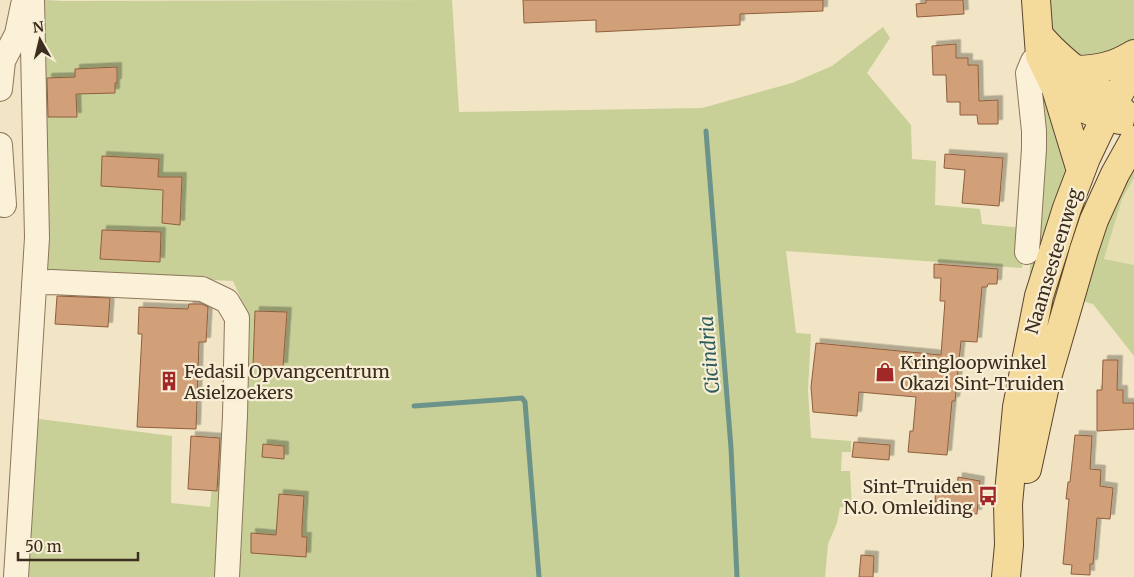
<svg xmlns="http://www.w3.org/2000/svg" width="1134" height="577" font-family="Merriweather,serif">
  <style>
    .farmland { fill: #e7dfb1 }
    .green { fill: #c8d098 }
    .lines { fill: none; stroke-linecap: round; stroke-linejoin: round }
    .stream { stroke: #6c938a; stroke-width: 5 }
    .building { fill: #d19f78; stroke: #8e5f3e; filter: url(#shadow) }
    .minor-casing { stroke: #8d7659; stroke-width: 26 }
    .major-casing { stroke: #5b442e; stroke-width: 30 }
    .minor { stroke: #fbf1d9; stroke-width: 24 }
    .major { stroke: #f5db9b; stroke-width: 28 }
    .labels { text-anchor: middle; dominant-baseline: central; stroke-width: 4.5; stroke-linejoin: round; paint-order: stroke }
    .street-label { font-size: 18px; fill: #3c2d1e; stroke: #f8eed5 }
    .poi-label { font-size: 18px; fill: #3c2d1e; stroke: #f8eed5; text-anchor: start }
    .water-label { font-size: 19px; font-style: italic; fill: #2d5d5b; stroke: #f8eed5 }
  </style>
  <defs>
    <filter id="shadow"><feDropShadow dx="4.5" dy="-4.5" stdDeviation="0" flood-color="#0004"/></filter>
  </defs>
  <rect width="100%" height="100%" fill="#f1e5c5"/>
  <!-- farmland -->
  <path class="farmland" d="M 1134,178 L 1134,265 L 1104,260 L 1122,199 Z"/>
  <!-- green -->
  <path class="green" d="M 45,0 L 63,1 L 452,0 L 459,112 L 702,108 L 792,83 L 832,66 L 883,27 L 890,38 L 867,73 L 911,125 L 912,159 L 936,161 L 935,205 L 980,209 L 982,224 L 1024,228 L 1022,268 L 786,251 L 796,333 L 811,334 L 808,390 L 811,438 L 851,441 L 851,452 L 842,452 L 841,471 L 850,471 L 852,508 L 840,507 L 837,523 L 828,544 L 825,577 L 238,577 L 247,409 L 246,310 L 233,281 L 45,272 L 48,213 L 42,52 Z
    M 1044,0 L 1134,0 L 1134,41 L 1127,51 L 1082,62 L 1051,41 Z
    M 1035,71 L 1071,169 L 1036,281 L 1029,282 L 1039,145 Z
    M 1134,154 L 1134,178 L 1122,199 L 1104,259 L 1134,265 L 1134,356 L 1093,304 L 1078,300 Z
    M 32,418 L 172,436 L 171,503 L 210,507 L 213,476 L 225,475 L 222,577 L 24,577 Z"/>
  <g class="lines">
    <!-- stream -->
    <path class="stream" d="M 706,131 L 731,448 L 737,577
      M 414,406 L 522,398 L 525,402 L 539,577"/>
  </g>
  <!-- building -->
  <path class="building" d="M 523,0 L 823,0 L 823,11 L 740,14 L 740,25 L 596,32 L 596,20 L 524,23 Z
    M 926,0 L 963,0 L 964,14 L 917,17 L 916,4 L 926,3 Z
    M 956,44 L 956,58 L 968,58 L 968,65 L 978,65 L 979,101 L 998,100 L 998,124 L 978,124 L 977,115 L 960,115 L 960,102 L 947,102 L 946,75 L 933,75 L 932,46 Z
    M 117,67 L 117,83 L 115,83 L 115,93 L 76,94 L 77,117 L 48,117 L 47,78 L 75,77 L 75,69 Z
    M 945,154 L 1003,158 L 999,206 L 962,203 L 965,170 L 944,168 Z
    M 102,156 L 159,159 L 158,177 L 182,177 L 180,225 L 162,223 L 163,190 L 101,186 Z
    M 102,230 L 161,232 L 160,262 L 100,259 Z
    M 934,264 L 998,269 L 997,284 L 988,284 L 987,287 L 982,287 L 977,342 L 961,341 L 955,401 L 952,401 L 947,455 L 908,452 L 910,431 L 913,431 L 916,397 L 859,392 L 857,416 L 813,412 L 811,387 L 816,343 L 941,355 L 945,301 L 940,301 L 941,278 L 934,278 Z
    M 57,296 L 110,298 L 108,327 L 55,324 Z
    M 189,304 L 202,304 L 208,307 L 206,342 L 199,342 L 196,429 L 137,427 L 142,334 L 138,334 L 139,307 L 188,309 Z
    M 255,311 L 287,312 L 283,367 L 253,366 Z
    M 1103,360 L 1118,360 L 1117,390 L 1123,390 L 1123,403 L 1134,403 L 1134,429 L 1097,431 L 1097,390 L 1102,390 Z
    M 1075,435 L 1092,436 L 1090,469 L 1101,470 L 1100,486 L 1113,488 L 1110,519 L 1097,518 L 1093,564 L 1090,564 L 1090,575 L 1071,574 L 1072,565 L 1063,564 L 1069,499 L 1066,499 L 1068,482 L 1070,482 Z
    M 191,436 L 220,438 L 217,491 L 188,489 Z
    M 854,442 L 890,445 L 889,460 L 852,457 Z
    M 263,444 L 284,446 L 284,459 L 262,457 Z
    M 958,477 L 980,481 L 977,514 L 956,512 L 956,503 L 935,502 L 936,486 L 957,487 Z
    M 279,494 L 304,496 L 302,527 L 302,537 L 307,537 L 306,557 L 251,553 L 251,533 L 276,535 Z
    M 861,555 L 874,556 L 873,577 L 859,577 Z"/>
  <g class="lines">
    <defs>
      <path id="minor" d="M 0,89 L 3,61 L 17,34 L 23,5
        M 0,145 L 4,205
        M 1027,252 L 1034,149 L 1034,131 L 1028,73 L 1033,61 L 1051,50
        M 34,283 L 51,282 L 202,289 L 227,301 L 237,318 L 235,416 L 227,577
        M 16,577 L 37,238 L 32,0"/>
      <path id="major" d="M 1036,0 L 1040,56 L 1056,89 L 1079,106 L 1105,118 L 1123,112
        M 1039,35 C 1062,65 1097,82 1121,113 L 1120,120
        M 1077,70 C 1101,69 1114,66 1134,54
        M 1056,89 L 1081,171
        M 1027,469 L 1046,381 L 1084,250 L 1094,220 L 1115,174 L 1134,140
        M 1006,577 L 1009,545 L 1008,504 L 1017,407 L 1039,296 L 1067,208 L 1086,158 L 1105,118 L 1134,67"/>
    </defs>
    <!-- minor casing -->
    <use href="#minor" class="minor-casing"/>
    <!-- major casing -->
    <use href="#major" class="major-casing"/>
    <!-- minor -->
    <use href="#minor" class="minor"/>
    <!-- major -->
    <use href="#major" class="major"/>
  </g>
  <!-- icons -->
  <defs>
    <symbol id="shop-bare" viewBox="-9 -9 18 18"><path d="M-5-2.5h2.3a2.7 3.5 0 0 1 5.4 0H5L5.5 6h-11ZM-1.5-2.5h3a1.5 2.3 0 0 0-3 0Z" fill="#a02826" stroke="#f8eed5" stroke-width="2.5" paint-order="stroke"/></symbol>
    <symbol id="building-bare" viewBox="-9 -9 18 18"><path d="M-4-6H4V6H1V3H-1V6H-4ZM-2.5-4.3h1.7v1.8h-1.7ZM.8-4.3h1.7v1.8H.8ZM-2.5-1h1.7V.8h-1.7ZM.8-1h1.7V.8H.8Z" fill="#a02826" stroke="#f8eed5" stroke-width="2.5" paint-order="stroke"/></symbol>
    <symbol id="bus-bare" viewBox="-9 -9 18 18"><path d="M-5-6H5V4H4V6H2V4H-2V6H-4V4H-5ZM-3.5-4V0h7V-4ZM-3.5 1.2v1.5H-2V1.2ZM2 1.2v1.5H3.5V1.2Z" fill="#a02826" stroke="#f8eed5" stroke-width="2.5" paint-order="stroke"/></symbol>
  </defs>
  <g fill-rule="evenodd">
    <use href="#shop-bare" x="871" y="358" width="28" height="28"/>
    <use href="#building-bare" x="155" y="367" width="28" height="28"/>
    <use href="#bus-bare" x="974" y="482" width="28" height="28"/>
  </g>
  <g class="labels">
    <!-- street labels -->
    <g class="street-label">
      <text transform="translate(1053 261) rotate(-73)">Naamsesteenweg</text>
    </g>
    <!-- poi labels -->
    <g class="poi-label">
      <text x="900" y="362">Kringloopwinkel<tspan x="900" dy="21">Okazi Sint-Truiden</tspan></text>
      <text x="184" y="371">Fedasil Opvangcentrum<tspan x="184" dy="21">Asielzoekers</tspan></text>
      <text x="973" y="486" text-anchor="end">Sint-Truiden<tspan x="973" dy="21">N.O. Omleiding</tspan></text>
    </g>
    <!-- water labels -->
    <g class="water-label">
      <text transform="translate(709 355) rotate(-95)">Cicindria</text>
    </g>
  </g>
  <!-- north arrow -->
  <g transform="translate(40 40) rotate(352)" stroke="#f8eed5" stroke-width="4" paint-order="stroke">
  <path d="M0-4L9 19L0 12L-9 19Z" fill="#3c2d1e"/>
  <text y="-8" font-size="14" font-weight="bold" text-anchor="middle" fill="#3c2d1e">N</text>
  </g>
  <!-- scale -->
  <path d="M18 552v8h120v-8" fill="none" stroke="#3c2d1e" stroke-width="2.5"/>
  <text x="25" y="552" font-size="15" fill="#3c2d1e" stroke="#f8eed5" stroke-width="4" paint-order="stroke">50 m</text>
</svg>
